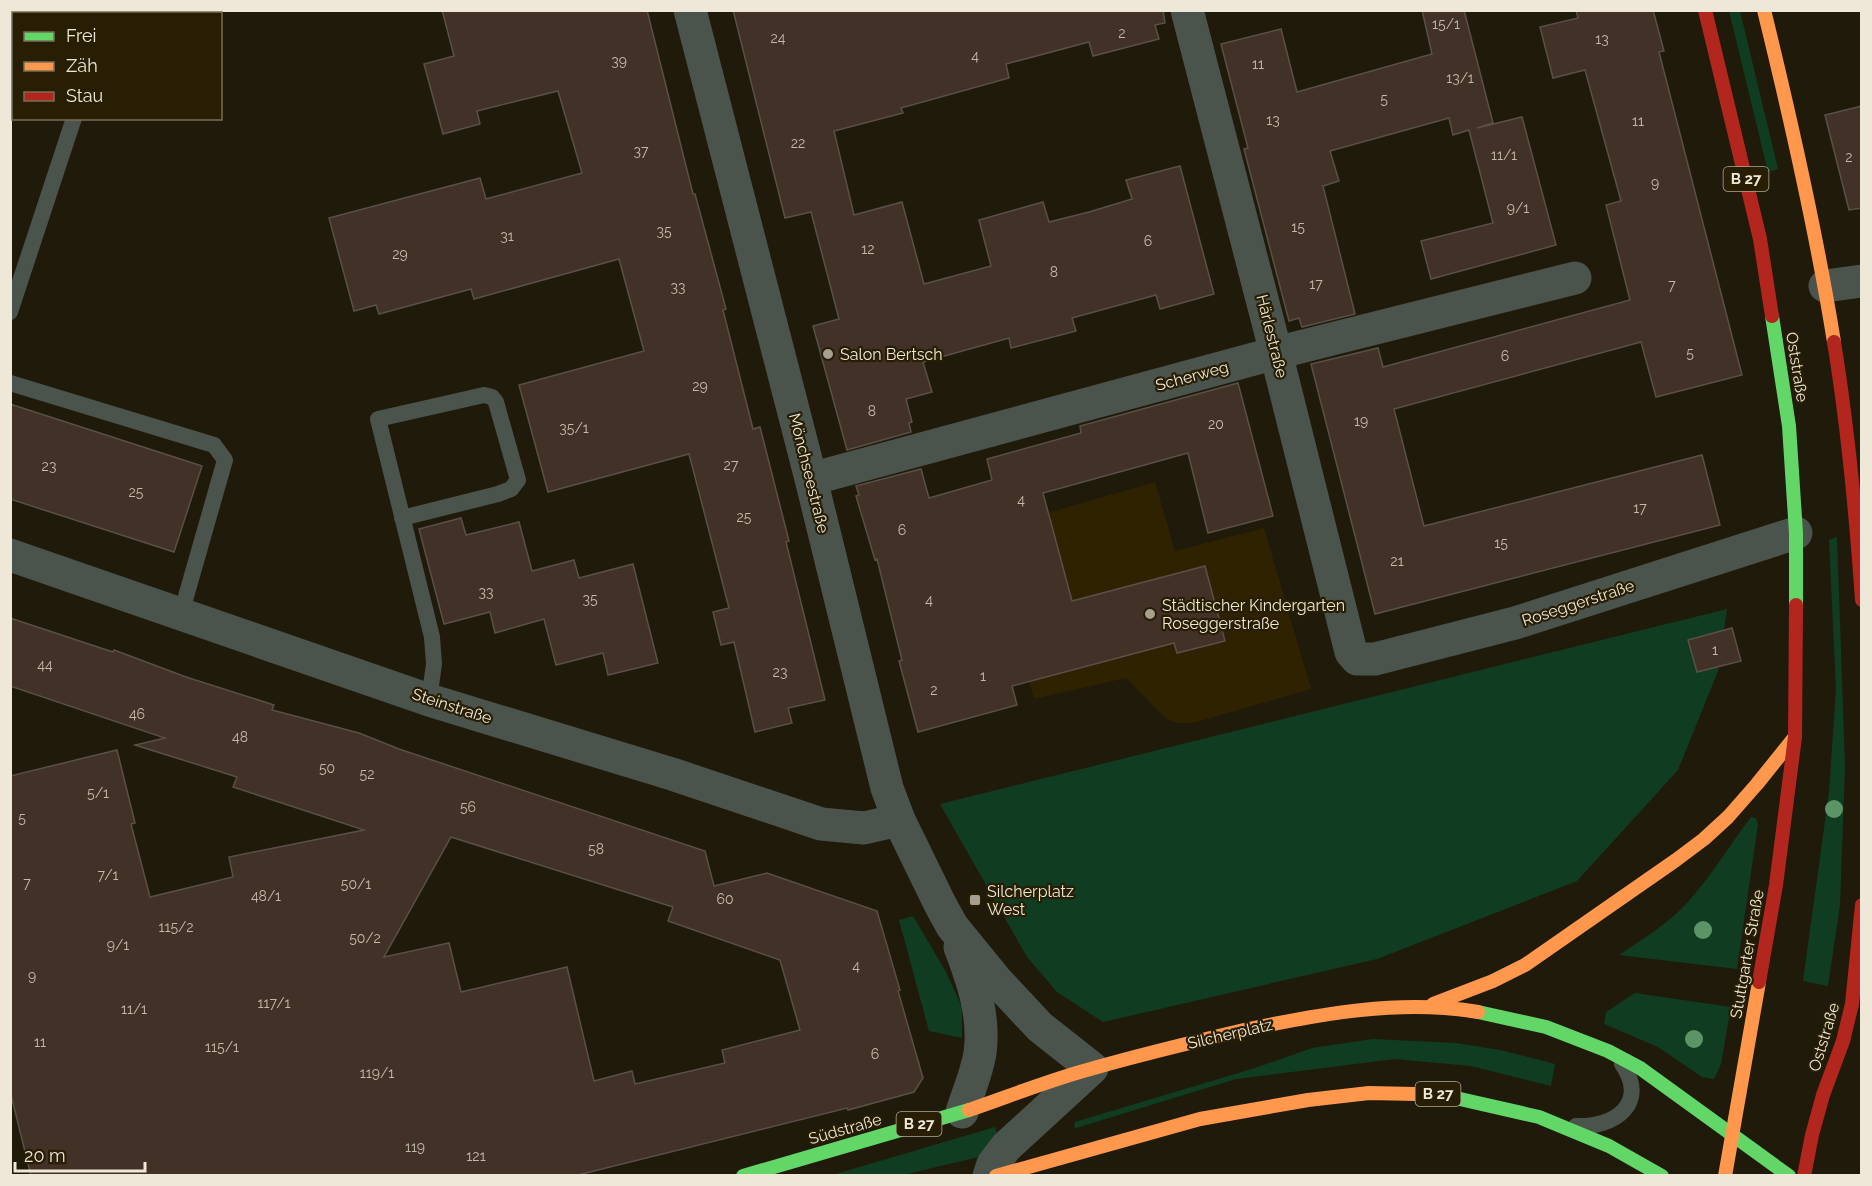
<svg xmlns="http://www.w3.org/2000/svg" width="1872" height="1186" font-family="Raleway,sans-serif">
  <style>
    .built { fill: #2e2201 }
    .green { fill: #103d21 }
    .building { fill: #423127; stroke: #595048; stroke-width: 1.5; fill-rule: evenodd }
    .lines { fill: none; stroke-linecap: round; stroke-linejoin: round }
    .lane { stroke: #4b544c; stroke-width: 16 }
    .street { stroke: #4b544c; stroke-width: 33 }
    .fast { stroke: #63d668; stroke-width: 14 }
    .slow { stroke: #ff974d; stroke-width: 14 }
    .jam { stroke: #b3261e; stroke-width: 14 }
    .tree { fill: #5d9466 }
    .poi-dot { fill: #a7a090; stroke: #281e03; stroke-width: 2 }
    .labels { text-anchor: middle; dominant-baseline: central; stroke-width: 4.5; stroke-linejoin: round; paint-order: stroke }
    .number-label { font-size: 14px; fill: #c4baac }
    .shield { fill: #281e03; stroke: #b3ab98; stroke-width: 1.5 }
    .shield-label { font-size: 15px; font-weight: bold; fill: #efe8d8 }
    .street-label { font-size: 16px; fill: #efe8d8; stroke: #281e03 }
    .poi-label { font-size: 16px; fill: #efe8d8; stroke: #281e03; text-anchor: start }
  </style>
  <rect width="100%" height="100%" fill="#201a0b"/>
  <!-- built -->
  <path class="built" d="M 1155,482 L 1175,551 L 1264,528 L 1311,689 L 1193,723 L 1177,723 L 1166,719 L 1126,678 L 1034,699 L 988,530 Z"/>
  <!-- green -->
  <path class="green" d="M 1729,11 L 1740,11 L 1778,169 L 1768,172 Z
    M 1837,537 L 1845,766 L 1840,905 L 1828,986 L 1803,981 L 1829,792 L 1836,689 L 1829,540 Z
    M 1727,609 L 1718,671 L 1678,770 L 1577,881 L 1377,959 L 1103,1022 L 1057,992 L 1027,957 L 940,804 Z
    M 1751,817 L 1756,818 L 1758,824 L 1737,969 L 1619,955 C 1641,940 1668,924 1686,904 C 1711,877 1729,846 1751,817 Z
    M 913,916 L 946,972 L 962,1007 L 962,1038 L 929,1031 L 899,920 Z
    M 1635,993 L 1731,1007 L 1721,1064 L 1714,1079 L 1702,1077 L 1658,1047 L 1604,1024 L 1606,1012 Z
    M 1373,1039 L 1456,1043 L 1500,1050 L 1555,1064 L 1551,1086 L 1471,1066 L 1395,1059 L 1236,1079 L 1076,1128 L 1074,1127 L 1075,1122 L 1255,1068 L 1312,1048 Z
    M 995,1127 L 997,1133 L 983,1156 L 903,1175 L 829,1176 Z"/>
  <!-- building -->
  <path class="building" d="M 442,10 L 647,10 L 693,194 L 695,194 L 726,309 L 723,310 L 753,429 L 760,427 L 789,541 L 786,542 L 825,700 L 788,708 L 792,723 L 755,732 L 734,642 L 721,645 L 713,612 L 729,608 L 689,454 L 548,492 L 519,385 L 644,351 L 619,259 L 474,299 L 471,289 L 379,314 L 376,305 L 354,311 L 329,218 L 480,178 L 486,199 L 582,173 L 558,91 L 477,111 L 480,124 L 443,134 L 424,64 L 454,56 Z
    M 733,10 L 1163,10 L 1165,23 L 1155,25 L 1159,39 L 1093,56 L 1089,42 L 1006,64 L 1009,78 L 901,108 L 903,113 L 834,131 L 854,215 L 902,202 L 924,284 L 991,266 L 979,220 L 1043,202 L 1049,222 L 1089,212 L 1132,199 L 1126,180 L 1180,166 L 1214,294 L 1160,309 L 1156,295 L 1072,318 L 1076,331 L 1011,348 L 1009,338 L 923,362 L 932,392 L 906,399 L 912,422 L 909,423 L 911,432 L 847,450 L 813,326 L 839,319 L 811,212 L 785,218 Z
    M 1422,10 L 1464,10 L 1493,123 L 1477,128 L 1522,117 L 1556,245 L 1431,279 L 1421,241 L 1493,223 L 1469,130 L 1453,135 L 1449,118 L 1330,151 L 1339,181 L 1323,186 L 1355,314 L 1302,327 L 1299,318 L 1289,321 L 1244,149 L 1248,148 L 1221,44 L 1281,29 L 1297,92 L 1432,54 Z
    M 1576,10 L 1653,10 L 1664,51 L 1659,52 L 1742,375 L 1656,397 L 1641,342 L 1394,409 L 1424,526 L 1702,455 L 1720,525 L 1375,614 L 1311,364 L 1378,348 L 1383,367 L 1630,300 L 1606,205 L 1621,201 L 1585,70 L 1553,78 L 1540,27 L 1578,18 Z
    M 1862,106 L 1862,208 L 1849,210 L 1825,115 Z
    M 1238,383 L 1273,516 L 1208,533 L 1188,453 L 1043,493 L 1072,601 L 1205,566 L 1225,641 L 1177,653 L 1174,643 L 1012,686 L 1017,705 L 918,732 L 899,661 L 902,660 L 877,559 L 875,560 L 856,496 L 859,495 L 856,486 L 921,469 L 929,498 L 992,480 L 987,459 L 1081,433 L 1080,426 Z
    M 10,404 L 202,466 L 174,552 L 10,499 Z
    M 461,518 L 466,535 L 519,522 L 532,571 L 574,560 L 579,578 L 633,564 L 658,663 L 608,675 L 603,653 L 556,665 L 544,619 L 495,633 L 490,612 L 444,624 L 419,529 Z
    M 10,618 L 113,652 L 114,650 L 186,677 L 274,705 L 272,710 L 359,733 L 399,749 L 705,851 L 714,886 L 767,873 L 877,911 L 900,990 L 898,991 L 923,1078 L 914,1092 L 848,1110 L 847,1108 L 574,1176 L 31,1176 L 10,1091 L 10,776 L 117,750 L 135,823 L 131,824 L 150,897 L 233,877 L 229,857 L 364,830 L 233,787 L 237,777 L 135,745 L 165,738 L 10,686 ZM 451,837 L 673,907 L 668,921 L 780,960 L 800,1030 L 722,1050 L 725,1063 L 635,1084 L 632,1071 L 594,1081 L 567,967 L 461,992 L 449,943 L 384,957 Z
    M 1732,628 L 1741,661 L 1697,672 L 1688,640 Z"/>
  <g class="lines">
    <!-- lane -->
    <path class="lane" d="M 109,14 L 110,10
      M 10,312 L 74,118
      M 10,383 L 214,445 L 225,460 L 181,614
      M 402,518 L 498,494 L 511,489 L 518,480 L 496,402 L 492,397 L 484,395 L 378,419 L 432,637 L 434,664 L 429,700
      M 1576,1126 C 1615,1128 1649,1103 1622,1064"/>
    <!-- street -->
    <path class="street" d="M 690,10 L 811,479 L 887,788 L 899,820 L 940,904 L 952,926 L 996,980 L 1040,1027 L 1092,1068 L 1006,1147 L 993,1164 L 989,1176
      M 1187,10 L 1276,353 L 1351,652 L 1357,659 L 1375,659 L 1515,623 L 1796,533
      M 1825,286 L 1862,281
      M 811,479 L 1276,353 L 1575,278
      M 10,555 L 429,700 L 672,774 L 821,824 L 864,828 L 899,820
      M 960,947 C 973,981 985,1016 980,1053 C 977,1072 968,1093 962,1112"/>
    <!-- fast -->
    <path class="fast" d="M 1772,316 L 1789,426 L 1796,533 L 1796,605
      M 1478,1012 L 1546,1027 L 1608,1051 L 1640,1068 L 1789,1176
      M 1415,1094 L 1438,1094 L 1539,1117 L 1609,1146 L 1662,1176
      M 743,1176 L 969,1110"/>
    <!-- slow -->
    <path class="slow" d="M 1764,10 C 1791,120 1816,230 1834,342
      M 1433,1004 L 1493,981 L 1525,965 L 1676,860 L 1704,839 L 1728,817 L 1757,784 L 1794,738
      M 969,1110 C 1010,1096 1052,1079 1094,1068 C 1143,1054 1193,1042 1244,1030 C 1320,1014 1400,999 1478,1012
      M 996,1176 L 1200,1119 L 1308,1100 L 1369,1093 L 1415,1094
      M 1725,1176 L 1759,982"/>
    <!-- jam -->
    <path class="jam" d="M 1705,10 L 1760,239 L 1772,316
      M 1834,342 C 1848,428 1856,513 1862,600
      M 1759,982 L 1776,885 L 1795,737 L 1796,605
      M 1804,1176 L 1812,1135 L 1823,1095 L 1843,1041 L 1852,1004 L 1862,905"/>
  </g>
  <!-- trees -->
  <g class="tree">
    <circle cx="1834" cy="809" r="9"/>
    <circle cx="1703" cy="930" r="9"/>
    <circle cx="1694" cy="1039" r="9"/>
  </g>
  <!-- markers -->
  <g class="poi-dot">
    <circle cx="828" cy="354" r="6"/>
    <circle cx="1150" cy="614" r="6"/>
    <rect x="969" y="894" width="12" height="12" rx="3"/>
  </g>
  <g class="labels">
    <!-- number labels -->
    <g class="number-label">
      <text x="1446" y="24">15/1</text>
      <text x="1122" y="33">2</text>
      <text x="778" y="38">24</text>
      <text x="1602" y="39">13</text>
      <text x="975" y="56">4</text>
      <text x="619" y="61">39</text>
      <text x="1258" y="64">11</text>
      <text x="1460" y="78">13/1</text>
      <text x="1384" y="99">5</text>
      <text x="1273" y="120">13</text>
      <text x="1638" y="121">11</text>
      <text x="798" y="143">22</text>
      <text x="641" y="151">37</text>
      <text x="1504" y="155">11/1</text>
      <text x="1849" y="157">2</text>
      <text x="1655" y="183">9</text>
      <text x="1518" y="208">9/1</text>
      <text x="1298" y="227">15</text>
      <text x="664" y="231">35</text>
      <text x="507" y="236">31</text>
      <text x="1148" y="241">6</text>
      <text x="868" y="249">12</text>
      <text x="400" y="254">29</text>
      <text x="1054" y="272">8</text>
      <text x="1316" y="284">17</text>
      <text x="1672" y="285">7</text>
      <text x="678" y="287">33</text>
      <text x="1690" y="353">5</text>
      <text x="1505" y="356">6</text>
      <text x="700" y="386">29</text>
      <text x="872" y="411">8</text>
      <text x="1361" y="421">19</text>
      <text x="1216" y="424">20</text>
      <text x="574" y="428">35/1</text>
      <text x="731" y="465">27</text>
      <text x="49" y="466">23</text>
      <text x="136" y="492">25</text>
      <text x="1021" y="500">4</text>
      <text x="1640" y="508">17</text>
      <text x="744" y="517">25</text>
      <text x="902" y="530">6</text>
      <text x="1501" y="543">15</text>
      <text x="1397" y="561">21</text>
      <text x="486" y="592">33</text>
      <text x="590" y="599">35</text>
      <text x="929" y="600">4</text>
      <text x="1715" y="650">1</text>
      <text x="45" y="665">44</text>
      <text x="780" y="672">23</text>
      <text x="983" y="676">1</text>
      <text x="934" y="690">2</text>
      <text x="137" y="714">46</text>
      <text x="240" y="737">48</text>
      <text x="327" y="768">50</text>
      <text x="367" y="774">52</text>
      <text x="98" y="793">5/1</text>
      <text x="468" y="807">56</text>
      <text x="22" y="818">5</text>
      <text x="596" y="849">58</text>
      <text x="108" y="875">7/1</text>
      <text x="27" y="883">7</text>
      <text x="356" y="884">50/1</text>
      <text x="266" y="896">48/1</text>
      <text x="725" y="899">60</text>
      <text x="176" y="927">115/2</text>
      <text x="365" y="938">50/2</text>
      <text x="118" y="945">9/1</text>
      <text x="856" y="966">4</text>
      <text x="32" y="976">9</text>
      <text x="274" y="1003">117/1</text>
      <text x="134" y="1009">11/1</text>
      <text x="40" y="1042">11</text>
      <text x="222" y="1047">115/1</text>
      <text x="875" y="1054">6</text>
      <text x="377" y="1073">119/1</text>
      <text x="415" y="1147">119</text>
      <text x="476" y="1156">121</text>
    </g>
    <!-- shield labels -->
    <g class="shield">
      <rect x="1723.5" y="167" width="45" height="24" rx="4.5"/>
      <rect x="1415.5" y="1082" width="45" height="24" rx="4.5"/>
      <rect x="896.5" y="1112" width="45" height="24" rx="4.5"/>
    </g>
    <g class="shield-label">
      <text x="1746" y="179">B 27</text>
      <text x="1438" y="1094">B 27</text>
      <text x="919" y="1124">B 27</text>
    </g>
    <!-- street labels -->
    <g class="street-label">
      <text transform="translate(1272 336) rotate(76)">Härlestraße</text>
      <text transform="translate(1797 367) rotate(81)">Oststraße</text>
      <text transform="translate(1192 376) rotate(-15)">Scherweg</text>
      <text transform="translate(809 473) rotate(76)">Mönchseestraße</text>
      <text transform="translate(1578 603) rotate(-18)">Roseggerstraße</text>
      <text transform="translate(452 706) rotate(18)">Steinstraße</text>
      <text transform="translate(1747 954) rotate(-80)">Stuttgarter Straße</text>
      <text transform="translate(1230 1034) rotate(-13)">Silcherplatz</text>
      <text transform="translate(1824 1037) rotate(-73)">Oststraße</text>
      <text transform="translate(845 1129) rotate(-16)">Südstraße</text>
    </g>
    <!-- poi labels -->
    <g class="poi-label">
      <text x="840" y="354">Salon Bertsch</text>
      <text x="1162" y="605">Städtischer Kindergarten<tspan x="1162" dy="18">Roseggerstraße</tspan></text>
      <text x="987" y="891">Silcherplatz<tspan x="987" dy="18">West</tspan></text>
    </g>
  </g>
  <!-- border -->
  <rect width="1872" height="1186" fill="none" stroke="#efe8d8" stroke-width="24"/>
  <!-- legend -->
  <rect x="12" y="12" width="210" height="108" fill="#281e03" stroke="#786f58" stroke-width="1.5"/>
  <rect x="24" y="32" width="30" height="9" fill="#63d668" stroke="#786f58" stroke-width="1.5"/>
  <text x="66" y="42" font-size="18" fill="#efe8d8">Frei</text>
  <rect x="24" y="62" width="30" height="9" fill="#ff974d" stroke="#786f58" stroke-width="1.5"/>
  <text x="66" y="72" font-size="18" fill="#efe8d8">Zäh</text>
  <rect x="24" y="92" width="30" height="9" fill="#b3261e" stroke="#786f58" stroke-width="1.5"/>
  <text x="66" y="102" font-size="18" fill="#efe8d8">Stau</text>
  <!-- scale -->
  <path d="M15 1162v9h130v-9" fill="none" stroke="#efe8d8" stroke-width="3"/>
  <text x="24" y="1162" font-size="18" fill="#efe8d8" stroke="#281e03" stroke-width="4.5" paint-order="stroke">20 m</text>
</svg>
